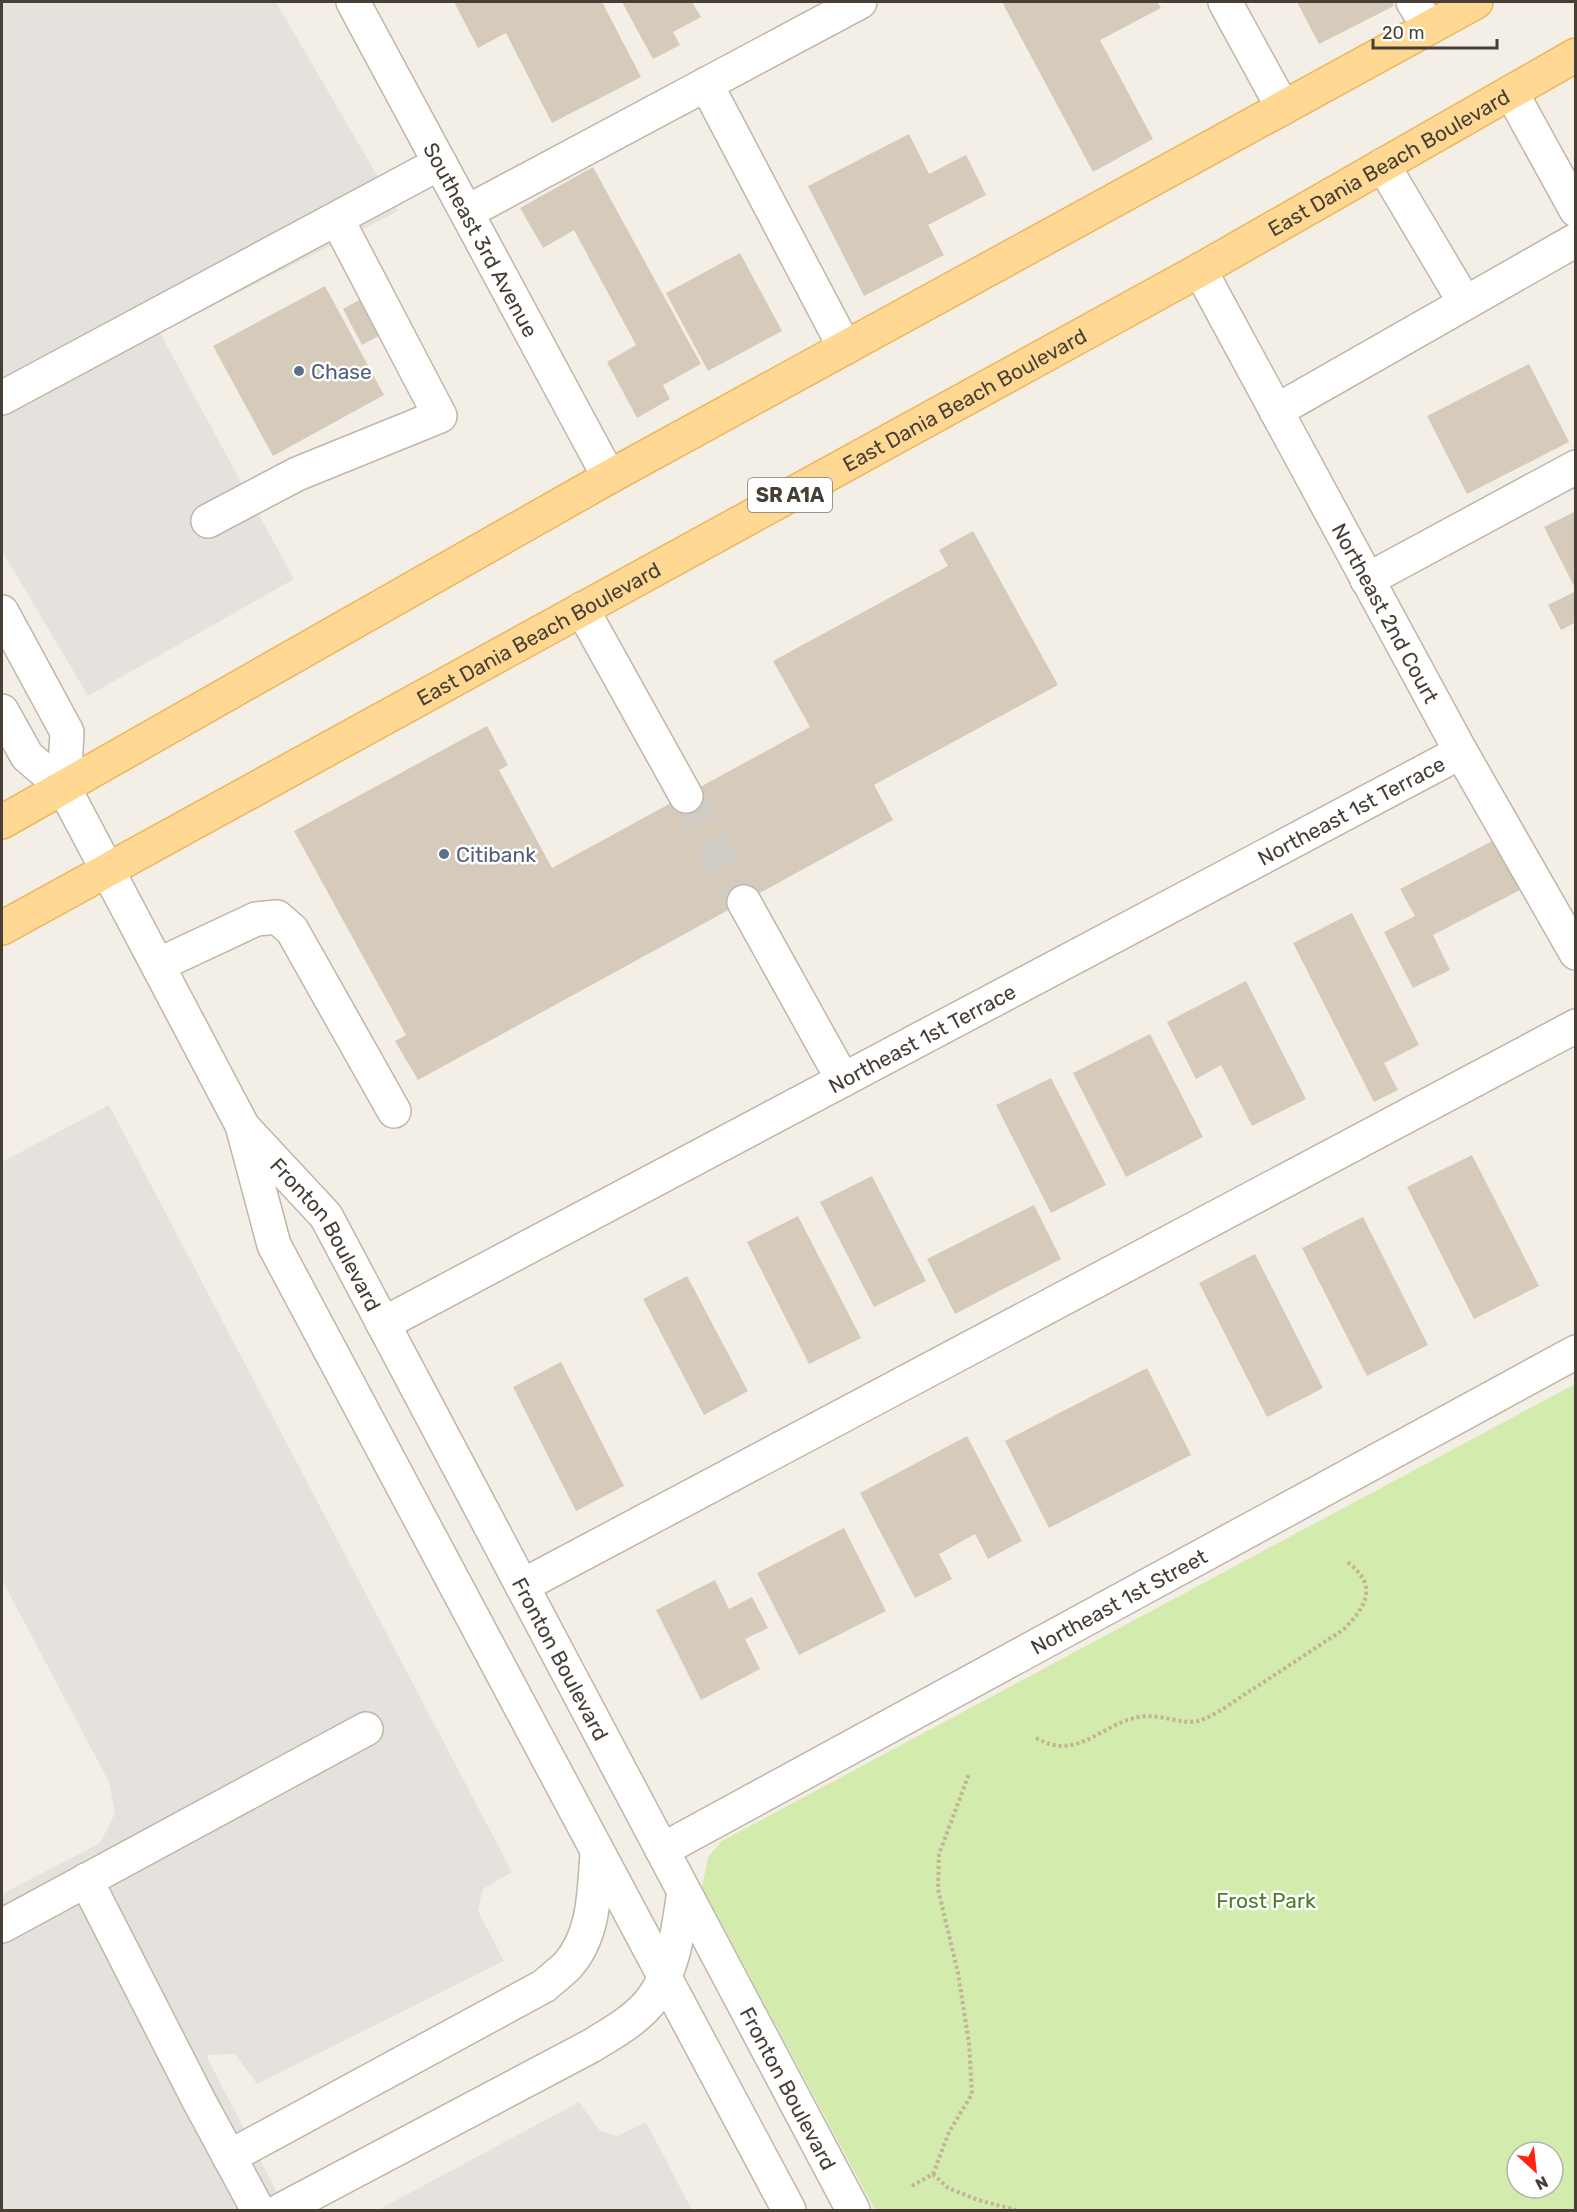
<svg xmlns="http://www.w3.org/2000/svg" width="1577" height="2212" font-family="Rubik,sans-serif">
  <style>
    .green { fill: #d3ebac; fill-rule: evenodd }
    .parking { fill: #e5e2de }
    .building { fill: #d6cabb }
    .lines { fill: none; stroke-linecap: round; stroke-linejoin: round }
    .minor-tunnel { stroke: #d1ccc3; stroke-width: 33; stroke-dasharray: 33 16; stroke-linecap: butt }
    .minor-casing { stroke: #c0b6a8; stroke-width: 36 }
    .major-casing { stroke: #ebb65d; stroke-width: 36 }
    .path { stroke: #c3b198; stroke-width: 4; stroke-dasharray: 3 3; stroke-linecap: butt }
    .minor { stroke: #fff; stroke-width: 33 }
    .major { stroke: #ffd994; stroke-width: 33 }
    .service-dot { fill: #5c6f8a; stroke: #fff; stroke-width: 2 }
    .labels { text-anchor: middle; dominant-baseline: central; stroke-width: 5; stroke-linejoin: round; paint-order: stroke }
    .shield { fill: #fff; stroke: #7e7972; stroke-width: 1.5 }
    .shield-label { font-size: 20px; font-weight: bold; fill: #473f35 }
    .street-label { font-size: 21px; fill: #473f35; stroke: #fff }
    .service-label { font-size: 21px; fill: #4e5e75; stroke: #fff; text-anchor: start }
    .park-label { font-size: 21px; fill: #4c7d24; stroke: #fff }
  </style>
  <rect width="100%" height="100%" fill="#f4efe6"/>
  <!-- green -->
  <path class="green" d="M 1575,1384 L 1575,2210 L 875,2210 L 702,1887 L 708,1857 L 722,1841 ZM 1517,2152 L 1553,2152 L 1553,2188 L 1517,2188 Z"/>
  <!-- parking -->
  <path class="parking" d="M 2,2 L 276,2 L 398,211 L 160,333 L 294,579 L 88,696 L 2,551 Z
    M 109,1105 L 512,1872 L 483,1889 L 478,1911 L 504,1961 L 257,2084 L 235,2054 L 206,2055 L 286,2210 L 2,2210 L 2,1894 L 100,1843 L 115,1813 L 109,1782 L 2,1580 L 2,1162 Z
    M 579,2102 L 600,2131 L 618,2136 L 646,2122 L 692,2210 L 378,2210 Z"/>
  <!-- building -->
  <path class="building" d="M 454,2 L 602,2 L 641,77 L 552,123 L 506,33 L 478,48 Z
    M 622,2 L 692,2 L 701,17 L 673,32 L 680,45 L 653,59 Z
    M 1002,2 L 1157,2 L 1161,8 L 1100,40 L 1153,139 L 1093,172 Z
    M 1297,2 L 1392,2 L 1394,6 L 1319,44 Z
    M 909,134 L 929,174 L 966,155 L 986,195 L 928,225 L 944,255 L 864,296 L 808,186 Z
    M 593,167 L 701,364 L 663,385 L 670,399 L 637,418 L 607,362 L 636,345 L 574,230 L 543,248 L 520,208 Z
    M 740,253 L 782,331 L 708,371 L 666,293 Z
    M 325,286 L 384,395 L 273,456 L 213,346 Z
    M 379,289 L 399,325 L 362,345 L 343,309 Z
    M 1529,364 L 1569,442 L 1467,494 L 1427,416 Z
    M 1576,511 L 1576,590 L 1544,527 Z
    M 973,531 L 1058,685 L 874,785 L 893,820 L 418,1080 L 395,1041 L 406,1035 L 294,831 L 487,726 L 508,765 L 499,770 L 552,868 L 810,727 L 773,661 L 948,566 L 939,550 Z
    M 1576,591 L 1576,622 L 1561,630 L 1548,605 Z
    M 1500,837 L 1526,887 L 1433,935 L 1450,970 L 1413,988 L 1384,932 L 1415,916 L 1400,889 Z
    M 1352,913 L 1419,1045 L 1384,1063 L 1398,1090 L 1374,1102 L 1293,943 Z
    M 1246,981 L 1306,1099 L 1252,1126 L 1221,1065 L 1196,1079 L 1167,1022 Z
    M 1150,1034 L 1203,1137 L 1126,1177 L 1073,1073 Z
    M 1051,1078 L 1106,1185 L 1051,1213 L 996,1105 Z
    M 1472,1155 L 1539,1286 L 1474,1319 L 1407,1187 Z
    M 872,1176 L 926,1281 L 874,1307 L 820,1202 Z
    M 1034,1205 L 1061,1259 L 955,1314 L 927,1259 Z
    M 798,1216 L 861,1338 L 809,1364 L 747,1242 Z
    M 1363,1217 L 1428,1345 L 1367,1376 L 1302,1248 Z
    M 1255,1254 L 1323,1388 L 1267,1417 L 1199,1283 Z
    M 687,1276 L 748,1391 L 704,1415 L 643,1299 Z
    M 561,1362 L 624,1486 L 576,1511 L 513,1387 Z
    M 1147,1368 L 1191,1455 L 1049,1528 L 1005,1441 Z
    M 967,1436 L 1022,1541 L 988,1559 L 975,1534 L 939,1554 L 952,1579 L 915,1598 L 860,1493 Z
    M 844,1528 L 886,1611 L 799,1655 L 757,1573 Z
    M 715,1580 L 729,1609 L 752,1597 L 768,1628 L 745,1639 L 760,1669 L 701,1700 L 656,1610 Z"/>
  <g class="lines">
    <!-- minor-tunnel -->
    <path class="minor-tunnel" d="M 686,796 L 744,902"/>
    <defs>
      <g id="minor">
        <path id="s1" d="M 353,2 L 609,477"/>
        <path d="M 1225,2 L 1283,108"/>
        <path d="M 1413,2 L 1429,27"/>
        <path d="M 706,84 L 845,348"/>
        <path d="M 1511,92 L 1576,210"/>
        <path d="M 1383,165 L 1465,303"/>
        <path d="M 467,212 L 860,2"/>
        <path id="s2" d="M 1200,270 L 1461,752 L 1576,953"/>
        <path d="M 2,398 L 440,163"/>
        <path d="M 1276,411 L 1576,240"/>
        <path d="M 208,521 L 297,474 L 440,416 L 337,219"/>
        <path d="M 1367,580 L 1576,467"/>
        <path d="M 582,609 L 686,796"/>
        <path d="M 2,612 L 67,732 L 64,788"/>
        <path d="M 2,711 L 27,756 L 64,788 L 242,1125 L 274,1245 L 789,2210"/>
        <path d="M 744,902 L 843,1080"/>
        <path d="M 158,965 L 256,919 L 277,917 L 292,930 L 394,1111"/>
        <path id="s3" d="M 245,1129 L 326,1216 L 853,2210"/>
        <path id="s4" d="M 383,1324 L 1461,752"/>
        <path d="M 522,1586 L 1576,1026"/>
        <path id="s5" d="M 662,1850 L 1576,1352"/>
        <path d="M 86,1880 L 198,2099 L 258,2210"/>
        <path d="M 2,1926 L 366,1729"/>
        <path d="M 229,2157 L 544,1986 C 552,1979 561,1972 568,1965 C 595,1934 594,1891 597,1854"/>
        <path d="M 281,2210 L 591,2046 C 612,2033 638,2019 653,1998 C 675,1967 678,1928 684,1892"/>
      </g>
      <g id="major">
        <path d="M 2,822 L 609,477 L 1476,2"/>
        <path id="s6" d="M 2,928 L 1200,270 L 1576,55"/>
      </g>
    </defs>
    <!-- minor casing -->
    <use href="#minor" class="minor-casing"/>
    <!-- major casing -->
    <use href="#major" class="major-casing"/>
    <!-- path -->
    <path class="path" d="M 1036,1738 C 1078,1762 1100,1724 1139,1717 C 1158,1713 1183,1725 1198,1721 C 1217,1715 1234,1701 1250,1691 C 1281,1671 1312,1650 1343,1630 C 1367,1606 1379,1585 1346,1561
      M 933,2174 L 948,2188 L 978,2200 L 1016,2210
      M 912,2186 L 933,2174 L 949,2132 L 972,2094 L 969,2043 L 958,1973 L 938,1889 L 939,1854 L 969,1774"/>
    <!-- minor -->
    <use href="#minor" class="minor"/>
    <!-- major -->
    <use href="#major" class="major"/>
  </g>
  <!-- markers -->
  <g class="service-dot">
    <circle cx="299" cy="371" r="6"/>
    <circle cx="444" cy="854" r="6"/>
  </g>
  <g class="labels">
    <!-- shield labels -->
    <rect class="shield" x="748" y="478" width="84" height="34" rx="4.5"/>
    <g class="shield-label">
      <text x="790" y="495">SR A1A</text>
    </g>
    <!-- street labels -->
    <g class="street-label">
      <text stroke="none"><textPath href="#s6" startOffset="1584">East Dania Beach Boulevard</textPath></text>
      <text stroke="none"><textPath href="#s1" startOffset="270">Southeast 3rd Avenue</textPath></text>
      <text stroke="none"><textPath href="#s6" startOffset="1098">East Dania Beach Boulevard</textPath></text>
      <text stroke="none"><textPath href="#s2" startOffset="390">Northeast 2nd Court</textPath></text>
      <text stroke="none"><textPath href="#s6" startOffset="612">East Dania Beach Boulevard</textPath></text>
      <text stroke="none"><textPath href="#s4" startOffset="1096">Northeast 1st Terrace</textPath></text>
      <text stroke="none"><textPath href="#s4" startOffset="610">Northeast 1st Terrace</textPath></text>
      <text stroke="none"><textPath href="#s3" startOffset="134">Fronton Boulevard</textPath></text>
      <text stroke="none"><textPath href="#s5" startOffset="520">Northeast 1st Street</textPath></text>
      <text stroke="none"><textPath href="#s3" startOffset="620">Fronton Boulevard</textPath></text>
      <text stroke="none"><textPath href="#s3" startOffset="1106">Fronton Boulevard</textPath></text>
    </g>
    <!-- service labels -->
    <g class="service-label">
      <text x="311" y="371">Chase</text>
      <text x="456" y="854">Citibank</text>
    </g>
    <!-- park labels -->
    <g class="park-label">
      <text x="1266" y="1900">Frost Park</text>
    </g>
  </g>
  <!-- border -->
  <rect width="1577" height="2212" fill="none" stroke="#473f35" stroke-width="6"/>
  <!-- north arrow -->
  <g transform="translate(1535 2170) rotate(153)"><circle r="28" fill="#ffffff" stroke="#b5b2ae" stroke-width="1.5"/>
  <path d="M0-4.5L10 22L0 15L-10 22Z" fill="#ff2512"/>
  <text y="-9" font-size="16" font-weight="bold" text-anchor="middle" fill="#473f35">N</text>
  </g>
  <!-- scale -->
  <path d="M1373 39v9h124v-9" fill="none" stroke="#473f35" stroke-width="3"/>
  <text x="1382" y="39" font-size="18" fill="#473f35" stroke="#ffffff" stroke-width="4.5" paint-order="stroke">20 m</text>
</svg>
